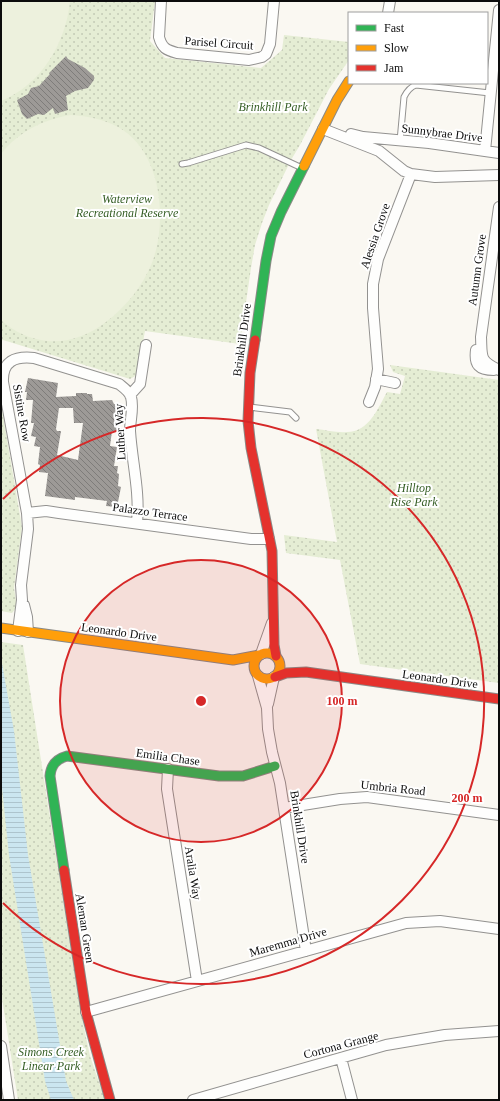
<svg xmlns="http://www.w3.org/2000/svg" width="500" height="1101" font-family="'Times New Roman',serif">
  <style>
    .grass { fill: url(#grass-dots) }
    .pitch { fill: #edf1dd }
    .water { fill: url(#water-rules) }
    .building { fill: url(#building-back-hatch); fill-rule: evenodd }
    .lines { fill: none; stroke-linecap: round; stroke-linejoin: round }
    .lane-casing { stroke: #939290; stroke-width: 7 }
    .street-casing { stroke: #939290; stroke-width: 12 }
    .fast-casing { stroke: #8a8986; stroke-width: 11 }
    .slow-casing { stroke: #8a8986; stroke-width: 11 }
    .jam-casing { stroke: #8a8986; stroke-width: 11 }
    .lane { stroke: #fefefd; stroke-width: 5 }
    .street { stroke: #fefefd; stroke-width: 10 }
    .fast { stroke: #30b455; stroke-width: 9 }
    .slow { stroke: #ff9f0a; stroke-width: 9 }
    .jam { stroke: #e5322d; stroke-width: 9 }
    .ring { fill: none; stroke: #d62828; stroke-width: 2 }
    .labels { text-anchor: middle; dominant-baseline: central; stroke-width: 4; stroke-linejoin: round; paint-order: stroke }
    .street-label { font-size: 12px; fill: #0c0c0c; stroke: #fff }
    .park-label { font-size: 12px; font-style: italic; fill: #345d24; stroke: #fff }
    .centre { fill: #d62828; stroke: #fff; stroke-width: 2 }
    .ring-label { font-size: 12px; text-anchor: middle; font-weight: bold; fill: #d62828; stroke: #fff; stroke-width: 4; stroke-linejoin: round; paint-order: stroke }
  </style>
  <defs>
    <pattern id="grass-dots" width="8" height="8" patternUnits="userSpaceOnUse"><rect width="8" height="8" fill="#e5edd4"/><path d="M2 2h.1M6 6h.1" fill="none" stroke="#c3cab5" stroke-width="1.8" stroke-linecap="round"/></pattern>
    <pattern id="water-rules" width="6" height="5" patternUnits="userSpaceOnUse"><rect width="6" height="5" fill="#cbe6f0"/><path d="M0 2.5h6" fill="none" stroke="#adc4cd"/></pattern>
    <pattern id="building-back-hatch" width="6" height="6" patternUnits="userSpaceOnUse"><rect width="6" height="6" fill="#9d9a97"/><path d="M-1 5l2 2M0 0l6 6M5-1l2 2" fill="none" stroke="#7e7c7a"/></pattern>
  </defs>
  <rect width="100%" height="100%" fill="#faf8f2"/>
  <!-- grass -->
  <path class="grass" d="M 1,1 L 155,1 L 150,41 L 165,58 L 261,68 L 282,50 L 284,35 L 349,42 L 349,60 L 329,89 L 300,145 L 291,160 L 269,205 L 262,223 L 255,245 L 251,268 L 240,344 L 145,331 L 137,375 L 130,379 L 3,340 L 1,341 Z
    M 390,365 L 499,380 L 499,683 L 360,664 L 340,560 L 286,553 L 284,535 L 337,542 L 316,429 C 326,430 337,433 347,432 C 369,432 378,408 387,392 L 400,394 L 405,376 L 393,372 Z
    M 1,404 L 22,527 L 14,588 L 17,607 L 12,613 L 1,611 Z
    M 1,642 L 23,645 L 80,1009 L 90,1056 L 105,1100 L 18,1100 L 1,992 Z"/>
  <!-- pitch -->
  <path class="pitch" d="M 1,1 L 70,1 C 66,43 41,85 1,101 Z
    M 71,115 C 88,116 103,119 118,127 C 162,151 168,221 152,263 C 142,287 126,307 106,322 C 89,335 69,343 47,341 C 30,339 14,332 1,320 L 1,154 C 18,132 44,119 71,115 Z"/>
  <!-- water -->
  <path class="water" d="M 1,658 L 14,731 L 28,855 L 66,1081 L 74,1100 L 51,1100 L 45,1081 L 9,855 L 1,778 Z"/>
  <!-- building -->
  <path class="building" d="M 66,56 L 68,59 L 85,68 L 94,76 L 94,80 L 88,88 L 75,91 L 66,96 L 68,110 L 55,114 L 53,108 L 44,115 L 38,114 L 27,119 L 22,114 L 17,100 L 28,94 L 31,88 L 39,86 L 50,74 L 49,73 Z
    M 28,378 L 58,383 L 56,397 L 76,396 L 76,393 L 87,393 L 87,394 L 92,394 L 93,401 L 112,400 L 114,404 L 116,404 L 117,431 L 112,431 L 110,446 L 117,447 L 114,466 L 118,466 L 117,473 L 119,474 L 118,486 L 121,487 L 117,507 L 106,506 L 107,501 L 75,497 L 75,500 L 45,496 L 48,473 L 39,472 L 40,465 L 38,464 L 40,447 L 34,446 L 36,437 L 31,436 L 34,423 L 31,423 L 33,400 L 26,400 L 27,392 L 25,392 ZM 59,408 L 73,408 L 74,423 L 83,423 L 78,460 L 57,455 L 61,431 L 57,431 L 56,429 Z"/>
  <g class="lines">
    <defs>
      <path id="lane" d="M 400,141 L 404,97 C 407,91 410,87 416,85 L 490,93
        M 182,164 L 188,163 L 246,145 L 259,148 L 302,168
        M 249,407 L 290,412 L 296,418"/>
      <path id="street" d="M 161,1 L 159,37 C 162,48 166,50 177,53 L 249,60 L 262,57 L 266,54 L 270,44 L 274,1
        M 388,13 L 390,1
        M 323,129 L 379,151 L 404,171 L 411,174 L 435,177 L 499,175
        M 351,134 L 363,137 L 429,143 L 499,153
        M 485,151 L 499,10
        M 476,350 C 474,365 479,370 494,370
        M 499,370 C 479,361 482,357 481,337 L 499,207
        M 376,379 L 395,383
        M 130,395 L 140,384 L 146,345
        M 369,402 L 375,387 L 378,369 L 373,308 L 373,284 L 378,259 L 411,174
        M 27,513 L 46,511 L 59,513 L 251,539 L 269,539
        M 24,605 L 27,617 L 28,632
        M 18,631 L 22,600 L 21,585 L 28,529 L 27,513 L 3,382 C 2,361 15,356 34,358 L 119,384 C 124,388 129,391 131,397 C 134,408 130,420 130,431 C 132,462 140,491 137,523
        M 261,654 L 272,623
        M 258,676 L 267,708 L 268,729 L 272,752 L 280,783 L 306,951
        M 268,704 L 274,677
        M 168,769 L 167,789 L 197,981
        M 284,808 L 340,799 L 367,797 L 499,815
        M 86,1012 L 406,923 L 440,921 L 499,929
        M 1,1046 L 9,1100
        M 341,1058 L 352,1100
        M 193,1100 L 386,1045 L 445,1035 L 499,1031"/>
      <path id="fast" d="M 255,340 L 266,261 L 271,236 L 281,212 L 304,166
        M 64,870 L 50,776 C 51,765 56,759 67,756 L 219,776 L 243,776 L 275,766"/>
      <path id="slow" d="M 304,166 L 337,100 L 349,81
        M 1,628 L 233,660 L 259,655
        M254 666a13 13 0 1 1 26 0a13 13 0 1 1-26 0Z"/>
      <path id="jam" d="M 255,340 L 250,373 L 248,421 L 251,448 L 272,551 L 274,645 L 276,656
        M 275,677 L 286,673 L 306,672 L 499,699
        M 64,870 L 86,1012 L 110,1100"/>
    </defs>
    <!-- lane casing -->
    <use href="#lane" class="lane-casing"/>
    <!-- street casing -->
    <use href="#street" class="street-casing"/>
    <!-- fast casing -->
    <use href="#fast" class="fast-casing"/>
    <!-- slow casing -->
    <use href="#slow" class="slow-casing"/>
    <!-- jam casing -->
    <use href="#jam" class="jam-casing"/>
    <!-- lane -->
    <use href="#lane" class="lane"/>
    <!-- street -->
    <use href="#street" class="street"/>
    <!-- fast -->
    <use href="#fast" class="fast"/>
    <!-- slow -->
    <use href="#slow" class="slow"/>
    <!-- jam -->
    <use href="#jam" class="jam"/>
  </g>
  <!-- distance rings -->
  <circle cx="201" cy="701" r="141" fill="#d62828" fill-opacity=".12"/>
  <g class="ring">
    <circle cx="201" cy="701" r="141"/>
    <path d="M3 499A283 283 0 1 1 3 903"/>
  </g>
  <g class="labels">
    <!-- street labels -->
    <g class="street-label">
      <text transform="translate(219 43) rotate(4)">Parisel Circuit</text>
      <text transform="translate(442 133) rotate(7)">Sunnybrae Drive</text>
      <text transform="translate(375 236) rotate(-71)">Alessia Grove</text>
      <text transform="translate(477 270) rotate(-82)">Autumn Grove</text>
      <text transform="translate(242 340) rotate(-82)">Brinkhill Drive</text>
      <text transform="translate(22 413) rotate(80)">Sistine Row</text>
      <text transform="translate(120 432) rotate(-93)">Luther Way</text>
      <text transform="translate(150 512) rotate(8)">Palazzo Terrace</text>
      <text transform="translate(119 632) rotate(8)">Leonardo Drive</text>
      <text transform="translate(440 679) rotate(8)">Leonardo Drive</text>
      <text transform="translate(168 757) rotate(8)">Emilia Chase</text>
      <text transform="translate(393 788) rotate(6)">Umbria Road</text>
      <text transform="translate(300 827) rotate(81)">Brinkhill Drive</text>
      <text transform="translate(193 873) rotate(81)">Aralia Way</text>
      <text transform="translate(85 928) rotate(81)">Aleman Green</text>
      <text transform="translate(288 942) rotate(-16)">Maremma Drive</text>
      <text transform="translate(341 1045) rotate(-15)">Cortona Grange</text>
    </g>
    <!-- park labels -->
    <g class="park-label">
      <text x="273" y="107">Brinkhill Park</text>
      <text x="127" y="199">Waterview<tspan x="127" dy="14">Recreational Reserve</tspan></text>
      <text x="414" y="488">Hilltop<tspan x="414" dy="14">Rise Park</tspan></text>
      <text x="51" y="1052">Simons Creek<tspan x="51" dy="14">Linear Park</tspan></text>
    </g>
  </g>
  <circle cx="201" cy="701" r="6" class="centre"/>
  <g class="ring-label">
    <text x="342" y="705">100 m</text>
    <text x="467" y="802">200 m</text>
  </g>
  <!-- border -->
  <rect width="500" height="1101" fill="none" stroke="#0c0c0c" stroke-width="4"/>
  <!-- legend -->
  <rect x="348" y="12" width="140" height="72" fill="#ffffff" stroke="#9e9e9e"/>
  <rect x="356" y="25" width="20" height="6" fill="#30b455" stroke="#9e9e9e"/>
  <text x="384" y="32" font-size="12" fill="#0c0c0c">Fast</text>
  <rect x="356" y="45" width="20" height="6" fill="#ff9f0a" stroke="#9e9e9e"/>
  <text x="384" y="52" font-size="12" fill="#0c0c0c">Slow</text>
  <rect x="356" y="65" width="20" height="6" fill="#e5322d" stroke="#9e9e9e"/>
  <text x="384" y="72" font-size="12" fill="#0c0c0c">Jam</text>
</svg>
